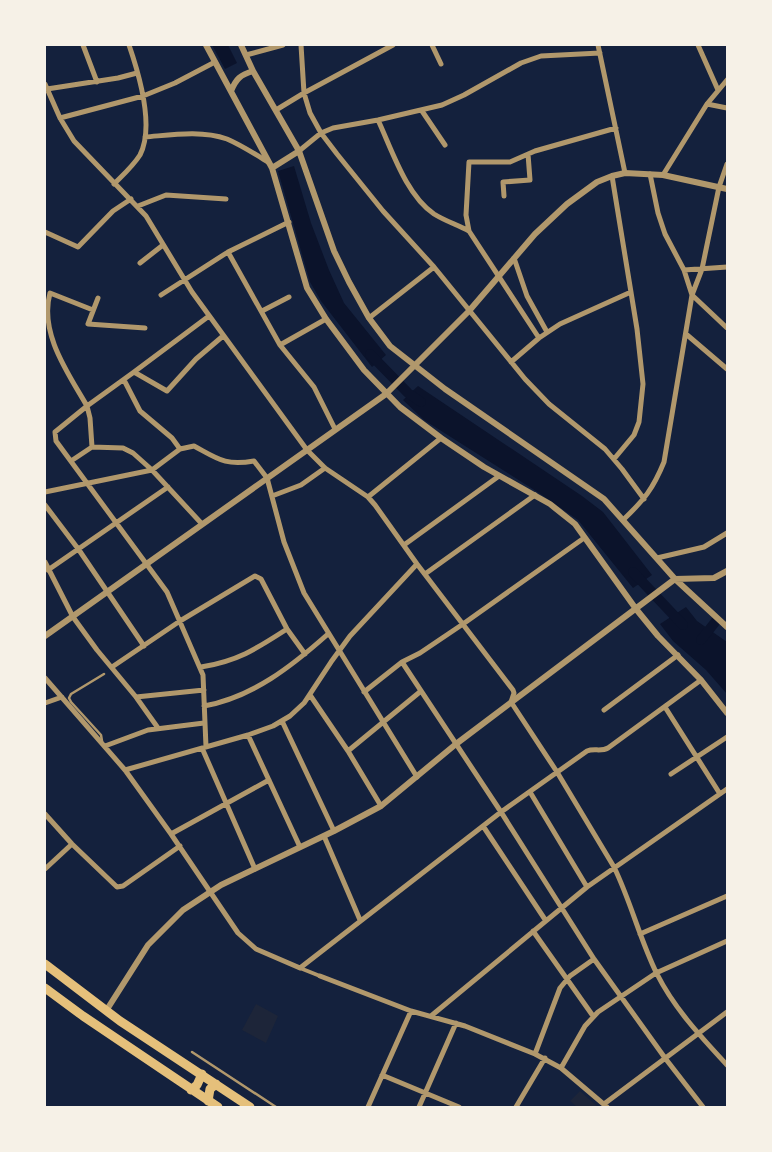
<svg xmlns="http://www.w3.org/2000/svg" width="772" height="1152" font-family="Ubuntu,sans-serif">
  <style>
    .green { fill: #1d2539 }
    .water { fill: #0b132b }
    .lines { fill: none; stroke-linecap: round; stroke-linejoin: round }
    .canal { stroke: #0b132b; stroke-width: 10 }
    .service { stroke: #b1986c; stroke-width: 2.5 }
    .pedestrian { stroke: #b1986c; stroke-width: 4 }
    .minor { stroke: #b1986c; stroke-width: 5 }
    .tertiary { stroke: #b1986c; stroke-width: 6 }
    .primary { stroke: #e5c07b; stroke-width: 9 }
  </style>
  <rect width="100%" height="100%" fill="#14213d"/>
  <!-- green -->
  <path class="green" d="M 256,1004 L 278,1016 L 266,1043 L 242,1030 Z
    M 580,1091 L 598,1107 L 577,1107 L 570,1101 Z"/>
  <!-- water -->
  <path class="water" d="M 212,45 L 228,45 L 237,63 L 225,69 Z
    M 294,166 L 311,223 L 329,270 L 344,303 L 386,355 L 372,367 L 321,301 L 310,282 L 278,171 Z
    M 418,386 L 582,496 L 603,512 L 652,575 L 633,588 L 578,520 L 539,493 L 424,420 L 403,400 Z
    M 686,607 L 697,621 L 727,642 L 727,694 L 706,670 L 673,641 L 660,624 Z"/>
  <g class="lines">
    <!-- canal -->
    <path class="canal" d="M 370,354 L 408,393 L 421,402
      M 633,572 L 683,625
      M 701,640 L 716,621"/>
    <!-- service -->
    <path class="service" d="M 102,741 L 101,735 L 71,702 L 69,698 L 71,694 L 104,674
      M 192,1052 L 276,1107"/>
    <!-- pedestrian -->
    <path class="pedestrian" d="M 300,968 L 320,976"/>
    <!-- minor -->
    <path class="minor" d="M 83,45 L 97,82
      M 301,45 L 304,93 L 310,113 L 321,133 L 337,154 L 383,211 L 434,267 L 525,379 L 549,404 L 605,449 L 622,469 L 644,499
      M 432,45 L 441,64
      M 598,45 L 625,173
      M 698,45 L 718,90
      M 246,55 L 283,45
      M 45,84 L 60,118 L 74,141 L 146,216 L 192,292 L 307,450 L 325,468 L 368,497 L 375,505 L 417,564 L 513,690 L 514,693 L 511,702 L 557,772 L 614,867 C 631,902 640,940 657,974 C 674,1008 701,1037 727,1065
      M 47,89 L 118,78 L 137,73
      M 707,104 L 727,108
      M 276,110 L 304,93 L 393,45
      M 422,111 L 445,145
      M 60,118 L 143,96 L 175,83 L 215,62
      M 378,120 C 392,150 406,195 434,214 C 445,221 458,225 469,231
      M 145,137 C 171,135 201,130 227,139 C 241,145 255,154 268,162
      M 299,151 L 321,133 L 333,128 L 378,120 L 442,105 L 464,95 L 521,63 L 541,56 L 600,53
      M 650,174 L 658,213 L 665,234 L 684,270 L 692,295 L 727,328
      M 663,175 L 707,104 L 727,80
      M 612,176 L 637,329 L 643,384 L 639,422 L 634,435 L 614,459
      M 114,184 C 124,174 133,166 140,155 C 155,126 139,74 129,45
      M 504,196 L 503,182 L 530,180 L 528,154
      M 138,206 L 166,195 L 226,199
      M 45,232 L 78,247 L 113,211 L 131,199
      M 228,252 L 280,345 L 314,387 L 335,429
      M 514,258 L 527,296 L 547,332
      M 140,263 L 163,245
      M 684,270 L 727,267
      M 161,295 L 228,252 L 289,222
      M 98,298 L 88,324 L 145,328
      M 93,310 L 50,293 C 39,333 68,373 87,406 L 55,432 L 56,441 L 167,592 L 203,675 L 206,747
      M 262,311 L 289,297
      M 369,318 L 434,267
      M 686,334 L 727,369
      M 539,338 L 469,231 L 466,215 L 469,162 L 510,162 L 535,151 L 616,128
      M 280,345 L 326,319
      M 511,362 L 539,338 L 560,324 L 631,292
      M 134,372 L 209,316
      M 124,380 L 140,411 L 172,438 L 180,449
      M 92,447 L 90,418 L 87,406 L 134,372 L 167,391 L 196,359 L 223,336
      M 71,461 L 92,447 L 123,448 L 133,453 L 152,470 L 202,524
      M 45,492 L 152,470 L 180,449 L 194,446 C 218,459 225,466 254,461 L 267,478 L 284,542 L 304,593 L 417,777
      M 272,496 L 301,485 L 325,468
      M 368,497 L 441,438
      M 45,505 L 79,550 L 144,646
      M 623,520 C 644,500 653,489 664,462 L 692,295 L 702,269 L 719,187 L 727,164
      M 404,545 L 499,476
      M 657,558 L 704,547 L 727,533
      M 45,562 L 73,617 L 97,650 L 136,697 L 158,728
      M 48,570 L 168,487
      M 425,574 L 535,495
      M 402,662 L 501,812 L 594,959 L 665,1058 L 703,1107
      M 112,667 L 180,621 L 255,576 L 261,579 L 287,629 L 305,654
      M 201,667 C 238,661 256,649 287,629
      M 45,678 L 125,770 L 171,834 L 238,933 L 256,949 L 300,968 L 501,812 L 587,751 C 594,748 601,752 608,748 L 701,680
      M 364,692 L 402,662 L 420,653 L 463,624 L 584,538
      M 310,695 L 348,751 L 381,806
      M 136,697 L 204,690
      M 45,703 L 62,697
      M 204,706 C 253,697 292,666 328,634
      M 665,707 L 720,794
      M 604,710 L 678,655
      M 282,721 L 334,831
      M 248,735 L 300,847
      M 105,746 L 148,730 L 204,723
      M 202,748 L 255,869
      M 348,751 L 421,691
      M 125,770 L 248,735 L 273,726 L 290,716 L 304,703 L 331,662 L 350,636 L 417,564
      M 671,774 L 727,737
      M 530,792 L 587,887
      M 45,814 L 72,844 L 117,887 L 123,886 L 180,846
      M 483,826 L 546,921
      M 171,834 L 269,780
      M 324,836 L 360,920
      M 45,869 L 72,844
      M 533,931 L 593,1016
      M 640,934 L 727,896
      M 320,976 L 411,1011 L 465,1026 L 535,1054 L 561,1068 L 607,1107
      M 431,1016 L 587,887 L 727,789
      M 535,1054 L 560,988 L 570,976 L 594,959
      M 561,1068 L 585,1026 L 598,1012 L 656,973 L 727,941
      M 382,1075 L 459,1107
      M 604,1104 L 727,1012
      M 368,1107 L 411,1011
      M 419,1107 L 456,1023
      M 516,1107 L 545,1058"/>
    <!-- tertiary -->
    <path class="tertiary" d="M 206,45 L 272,168 L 307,288 L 326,319 L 364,370 L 400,407 L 441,438 L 484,467 L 550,504 L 575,524 L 636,609 L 658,636 L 701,680 L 727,713
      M 241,45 L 253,71 L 299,151 L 334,251 L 349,282 L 369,318 L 390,346 L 445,389 L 604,499 L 675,579 L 727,627
      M 231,91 C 236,79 240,75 253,71
      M 272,168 L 299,151
      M 45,636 L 386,394 L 469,311 L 535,234 L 567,204 L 597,182 L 612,176 L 625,173 L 663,175 L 727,189
      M 106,1011 L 148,945 L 183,910 L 221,885 L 334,831 L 381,806 L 456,744 L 675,579 L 714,578 L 727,571"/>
    <!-- primary -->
    <path class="primary" d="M 45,964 L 120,1021 L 250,1107
      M 45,988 L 83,1016 L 218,1107
      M 191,1090 L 197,1085 L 202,1074
      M 208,1101 L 210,1089 L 216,1084"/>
  </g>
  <!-- border -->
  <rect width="772" height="1152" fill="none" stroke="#f6f1e7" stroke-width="92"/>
</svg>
